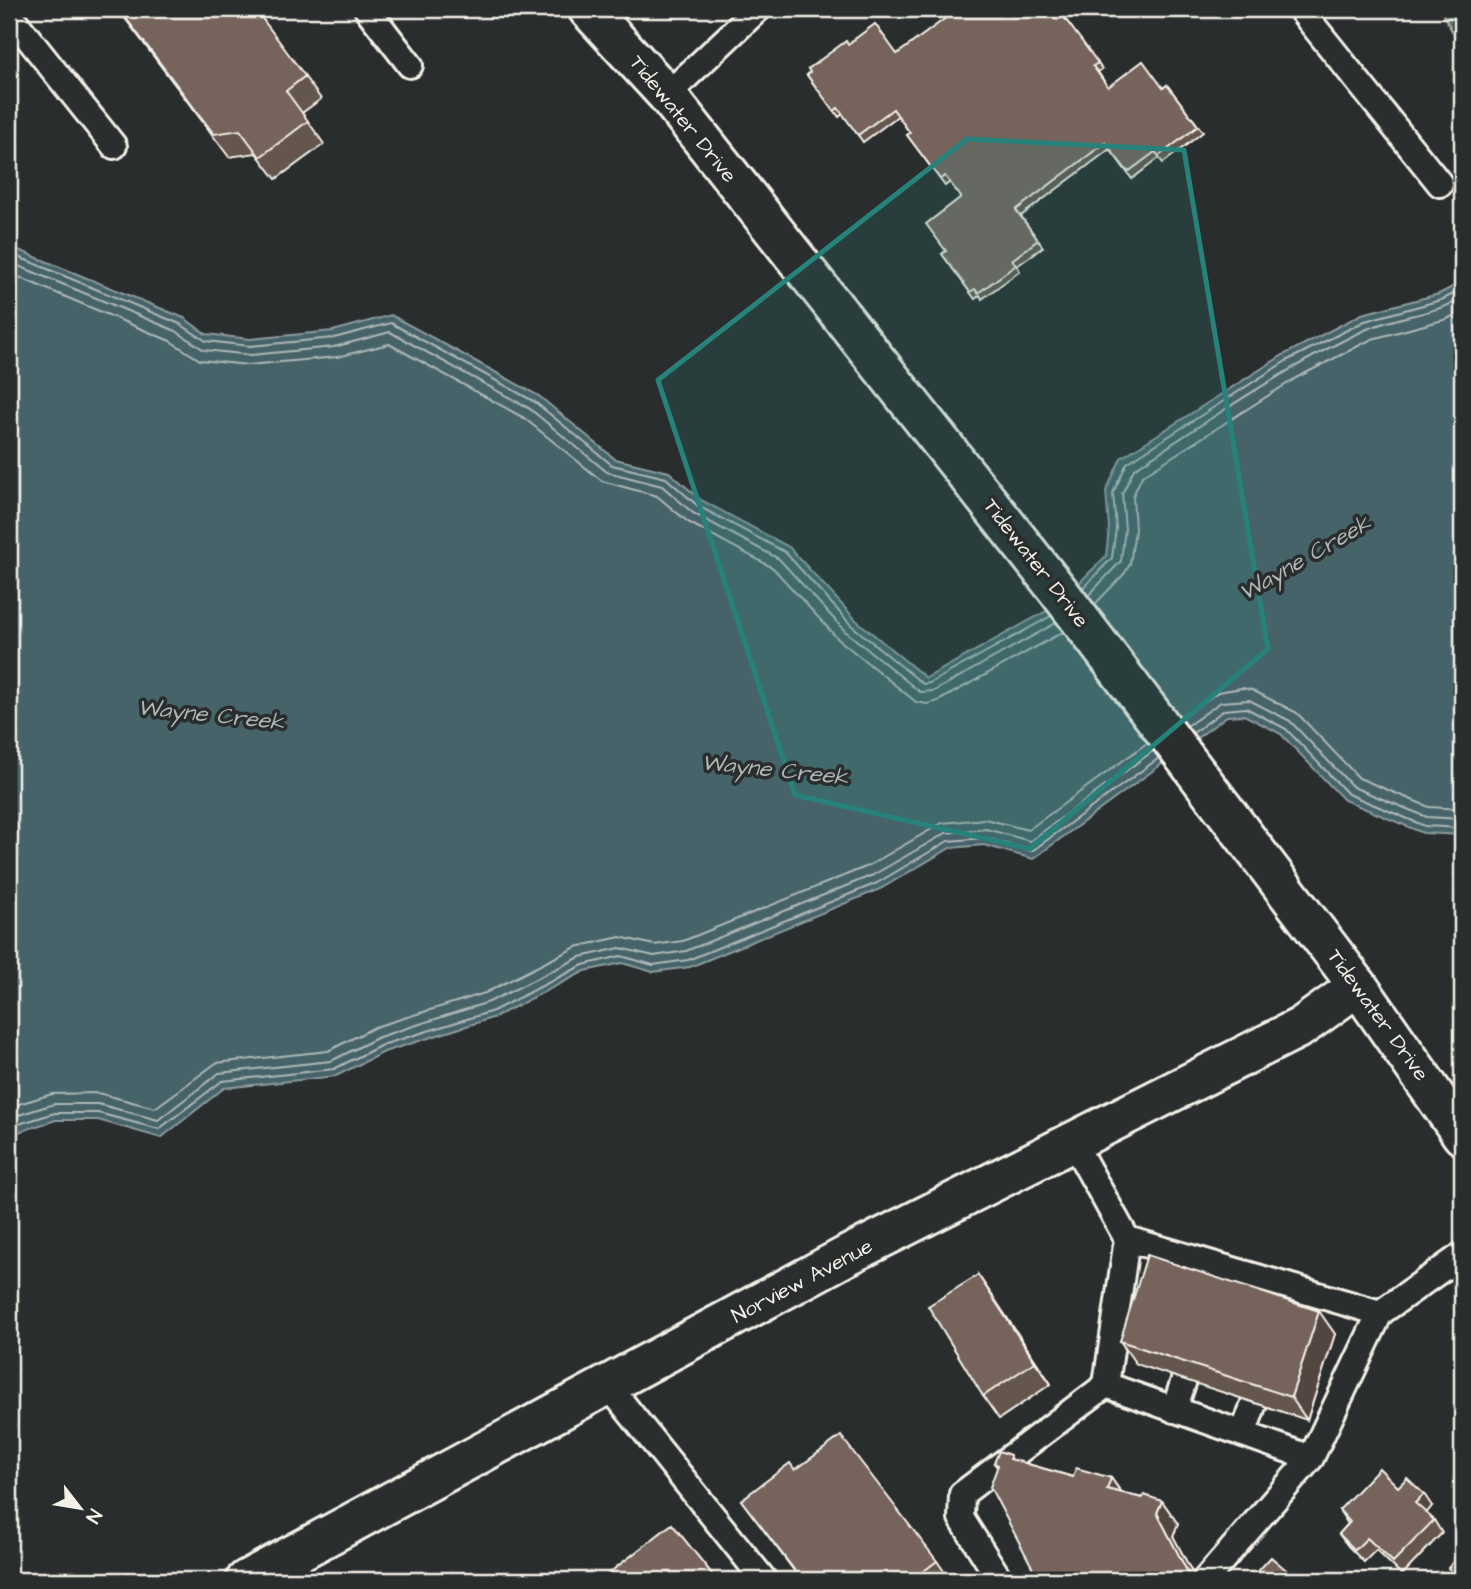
<svg xmlns="http://www.w3.org/2000/svg" width="1471" height="1589" font-family="'Architects Daughter',sans-serif">
  <style>
    .green { fill: #54705f; stroke: #a4b0a4; stroke-width: 2 }
    .water { fill: #47636b; stroke: #8c9c9d; stroke-width: 2 }
    .lines { fill: none; stroke-linecap: round; stroke-linejoin: round }
    .shore { stroke: #afb8b6; stroke-width: 2 }
    .service-casing { stroke: #f4f1e8; stroke-width: 30 }
    .tertiary-casing { stroke: #f4f1e8; stroke-width: 44 }
    .trunk-casing { stroke: #f4f1e8; stroke-width: 44 }
    .service { stroke: #2a2d2e; stroke-width: 24 }
    .tertiary { stroke: #2a2d2e; stroke-width: 38 }
    .trunk { stroke: #2a2d2e; stroke-width: 38 }
    .wall { fill: #65554f; stroke: #f4f1e8; stroke-width: 2 }
    .shaded-wall { fill: #524540; stroke: #f4f1e8; stroke-width: 2 }
    .building { fill: #75635c; stroke: #f4f1e8; stroke-width: 2 }
    .marked { fill: #26827a; fill-opacity: 0.2; stroke: #26827a; stroke-width: 5; stroke-linejoin: round }
    .labels { text-anchor: middle; dominant-baseline: central; stroke-width: 7; stroke-linejoin: round; paint-order: stroke }
    .street-label { font-size: 21px; fill: #f4f1e8; stroke: #2a2d2e }
    .water-label { font-size: 23px; font-style: italic; fill: #afb8b6; stroke: #2a2d2e }
  </style>
  <rect width="100%" height="100%" fill="#2a2d2e"/>
  <filter id="ink" filterUnits="userSpaceOnUse"><feTurbulence type="fractalNoise" baseFrequency=".0143" numOctaves="2"/><feDisplacementMap in="SourceGraphic" scale="14" xChannelSelector="R" yChannelSelector="G"/><feConvolveMatrix kernelMatrix="1 2 1 2 8 2 1 2 1" color-interpolation-filters="sRGB"/></filter>
  <g filter="url(#ink)">
    <!-- green -->
    <path class="green" d="M 1440,9 L 1462,9 L 1462,49 Z"/>
    <!-- water -->
    <path class="water" d="M 9,246 L 184,318 L 206,334 L 250,339 L 333,331 L 391,315 L 539,396 L 615,459 L 669,472 L 701,500 L 789,547 L 856,620 L 926,678 L 1057,605 L 1106,556 L 1109,528 L 1106,491 L 1121,458 L 1283,355 L 1362,314 L 1439,294 L 1462,282 L 1462,835 L 1423,833 L 1344,800 L 1281,734 L 1244,715 L 1227,716 L 1033,859 L 984,845 L 950,848 L 880,889 L 690,967 L 653,972 L 622,963 L 585,971 L 495,1017 L 384,1052 L 336,1076 L 224,1088 L 161,1138 L 98,1120 L 56,1120 L 9,1135 Z"/>
    <g class="lines">
      <!-- shore -->
      <path class="shore" d="M 9,253 L 180,324 L 206,341 L 250,346 L 334,338 L 391,323 L 535,402 L 612,465 L 666,478 L 698,506 L 785,552 L 851,625 L 923,684 L 930,683 L 1051,616
        M 9,262 L 176,331 L 204,350 L 251,355 L 334,347 L 390,332 L 530,409 L 607,472 L 662,486 L 693,513 L 779,559 L 845,631 L 920,692 L 934,691 L 1056,623
        M 9,273 L 170,341 L 200,360 L 248,365 L 337,357 L 389,344 L 524,418 L 602,481 L 657,496 L 688,522 L 773,568 L 838,639 L 916,702 L 927,704 L 938,701 L 1063,632
        M 1083,588 L 1112,558 L 1116,528 L 1113,493 L 1127,463 L 1286,361 L 1365,321 L 1441,300 L 1462,290
        M 1088,596 L 1121,561 L 1125,529 L 1122,494 L 1134,469 C 1209,420 1284,368 1365,330 C 1396,316 1431,315 1462,299
        M 1095,604 L 1125,573 L 1130,564 L 1135,530 L 1133,496 L 1142,476 L 1296,378 L 1372,339 L 1447,319 L 1462,311
        M 1181,718 L 1218,692 L 1242,688 L 1252,690 L 1297,713 L 1359,778 L 1429,807 L 1462,809
        M 1187,726 L 1221,702 L 1249,700 L 1290,721 L 1353,787 L 1427,817 L 1462,819
        M 1193,733 L 1224,710 L 1246,708 L 1286,729 L 1348,794 L 1425,826 L 1462,828
        M 9,1107 L 52,1094 L 98,1093 L 155,1108 L 216,1063 L 328,1051 L 375,1027 L 485,993 L 576,947 L 620,937 L 654,945 L 683,941 L 868,866 L 942,823 L 985,819 L 1028,830 L 1147,743
        M 9,1118 L 54,1104 L 98,1104 L 158,1120 L 219,1073 L 331,1061 L 379,1037 L 489,1002 L 580,957 L 620,948 L 654,956 L 686,951 L 873,875 L 946,833 L 986,829 L 1030,841 L 1153,751
        M 9,1127 L 55,1113 L 98,1113 L 159,1129 L 222,1081 L 334,1069 L 382,1045 L 493,1011 L 583,965 L 621,956 L 653,965 L 688,960 L 877,883 L 948,841 L 985,838 L 1032,851 L 1159,758"/>
      <defs>
        <path id="service" d="M 367,9 L 410,65
          M 1300,9 L 1440,184
          M 9,14 L 114,146
          M 667,95 L 758,9
          M 1073,1142 L 1127,1239 L 1380,1313 L 1462,1255
          M 607,1384 L 764,1580
          M 1106,1385 L 1311,1458
          M 1174,1410 L 1184,1380
          M 1243,1434 L 1254,1403
          M 1000,1580 L 961,1518 L 962,1494 L 1106,1385 L 1127,1239
          M 1205,1580 L 1311,1458 L 1380,1313"/>
        <path id="tertiary" d="M 246,1580 L 848,1255 L 1301,1027 L 1358,986"/>
        <path id="trunk" d="M 588,9 L 667,95 L 1060,593 L 1358,986 L 1462,1135"/>
      </defs>
      <!-- service casing -->
      <use href="#service" class="service-casing"/>
      <!-- tertiary casing -->
      <use href="#tertiary" class="tertiary-casing"/>
      <!-- trunk casing -->
      <use href="#trunk" class="trunk-casing"/>
      <!-- service -->
      <use href="#service" class="service"/>
      <!-- tertiary -->
      <use href="#tertiary" class="tertiary"/>
      <!-- trunk -->
      <use href="#trunk" class="trunk"/>
    </g>
    <!-- wall -->
    <path class="wall" d="M 118,9 L 255,9 L 321,99 L 302,113 L 324,144 L 276,179 L 256,153 L 229,157 Z
      M 1063,16 L 1102,69 L 1098,72 L 1108,87 L 1163,88 L 1167,85 L 1203,132 L 1163,163 L 1159,158 L 1132,179 L 1110,149 L 1021,216 L 1043,247 L 1017,266 L 1020,271 L 982,299 L 980,295 L 975,299 L 942,254 L 946,251 L 961,197 L 950,182 L 945,186 L 907,135 L 910,133 L 898,116 L 863,142 L 843,114 L 839,117 L 807,75 L 897,54 L 1057,20 Z
      M 978,1275 L 1051,1384 L 999,1419 L 983,1396 Z
      M 1335,1334 L 1307,1420 L 1136,1364 L 1120,1341 Z
      M 1014,1460 L 1073,1477 L 1111,1478 L 1122,1493 L 1142,1498 L 1162,1501 L 1178,1524 L 1173,1536 L 1196,1580 L 1039,1580 L 997,1467 L 994,1463 Z
      M 795,1470 L 937,1561 L 950,1580 L 801,1580 L 741,1500 Z
      M 1398,1487 L 1432,1506 L 1426,1513 L 1434,1520 L 1442,1533 L 1402,1575 L 1376,1550 L 1364,1562 L 1348,1546 L 1339,1534 L 1348,1524 L 1339,1510 Z"/>
    <!-- shaded-wall -->
    <path class="shaded-wall" d="M 978,1275 L 994,1298 L 1051,1384 L 1035,1362 Z
      M 1319,1311 L 1335,1334 L 1307,1420 L 1291,1397 Z
      M 1111,1478 L 1127,1501 L 1107,1489 Z
      M 1424,1494 L 1432,1506 L 1424,1516 L 1415,1503 Z
      M 1162,1501 L 1178,1524 L 1173,1536 L 1196,1580 L 1193,1580 L 1189,1575 L 1157,1513 Z"/>
    <!-- building -->
    <path class="building" d="M 119,9 L 255,9 L 305,76 L 286,91 L 308,121 L 260,157 L 240,130 L 214,134 Z
      M 958,9 L 1048,9 L 1057,20 L 1063,16 L 1098,63 L 1093,66 L 1108,87 L 1143,61 L 1163,88 L 1167,85 L 1198,126 L 1159,156 L 1155,152 L 1128,172 L 1105,143 L 1016,210 L 1038,240 L 1012,260 L 1016,265 L 978,293 L 975,289 L 970,292 L 942,254 L 946,251 L 926,224 L 961,197 L 945,176 L 940,179 L 907,135 L 910,133 L 893,109 L 858,135 L 838,108 L 834,111 L 807,75 L 810,72 L 808,69 L 846,41 L 848,44 L 875,24 L 897,54 Z
      M 1147,1255 L 1319,1311 L 1291,1397 L 1120,1341 Z
      M 978,1275 L 1035,1362 L 983,1396 L 928,1306 Z
      M 841,1436 L 937,1561 L 912,1580 L 802,1580 L 741,1500 L 790,1463 L 795,1470 Z
      M 999,1451 L 1010,1455 L 1010,1459 L 1073,1477 L 1076,1468 L 1111,1478 L 1107,1489 L 1142,1498 L 1144,1495 L 1162,1501 L 1157,1513 L 1189,1575 L 1180,1580 L 1039,1580 L 990,1487 L 998,1465 L 994,1463 Z
      M 1379,1468 L 1398,1487 L 1407,1478 L 1424,1494 L 1415,1503 L 1434,1520 L 1393,1562 L 1367,1538 L 1355,1550 L 1339,1534 L 1350,1522 L 1339,1510 Z
      M 672,1524 L 717,1580 L 600,1580 Z
      M 1462,1553 L 1462,1580 L 1460,1580 L 1448,1568 Z
      M 1271,1557 L 1298,1580 L 1250,1580 Z"/>
  </g>
  <!-- marked area -->
  <path class="marked" d="M 967,139 L 1184,150 L 1268,649 L 1030,849 L 795,795 L 658,380 Z"/>
  <g class="labels">
    <!-- street labels -->
    <g class="street-label">
      <text transform="translate(683 119) rotate(51)">Tidewater Drive</text>
      <text transform="translate(1036 563) rotate(52)">Tidewater Drive</text>
      <text transform="translate(1378 1015) rotate(54)">Tidewater Drive</text>
      <text transform="translate(802 1281) rotate(-28)">Norview Avenue</text>
    </g>
    <!-- water labels -->
    <g class="water-label">
      <text transform="translate(1305 558) rotate(-30)">Wayne Creek</text>
      <text transform="translate(211 715) rotate(6)">Wayne Creek</text>
      <text transform="translate(775 770) rotate(6)">Wayne Creek</text>
    </g>
  </g>
  <!-- margin -->
  <rect width="1471" height="1589" fill="none" stroke="#2a2d2e" stroke-width="35"/>
  <rect x="18" y="18" width="1436" height="1554" fill="none" stroke="#f4f1e8" stroke-width="2.5" filter="url(#ink)"/>
  <!-- north arrow -->
  <g transform="translate(80 1508) rotate(121)" stroke="#2a2d2e" stroke-width="5" paint-order="stroke">
  <path d="M0-5L12 26L0 18L-12 26Z" fill="#f4f1e8"/>
  <text y="-10" font-size="19" font-weight="bold" text-anchor="middle" fill="#f4f1e8">N</text>
  </g>
</svg>
